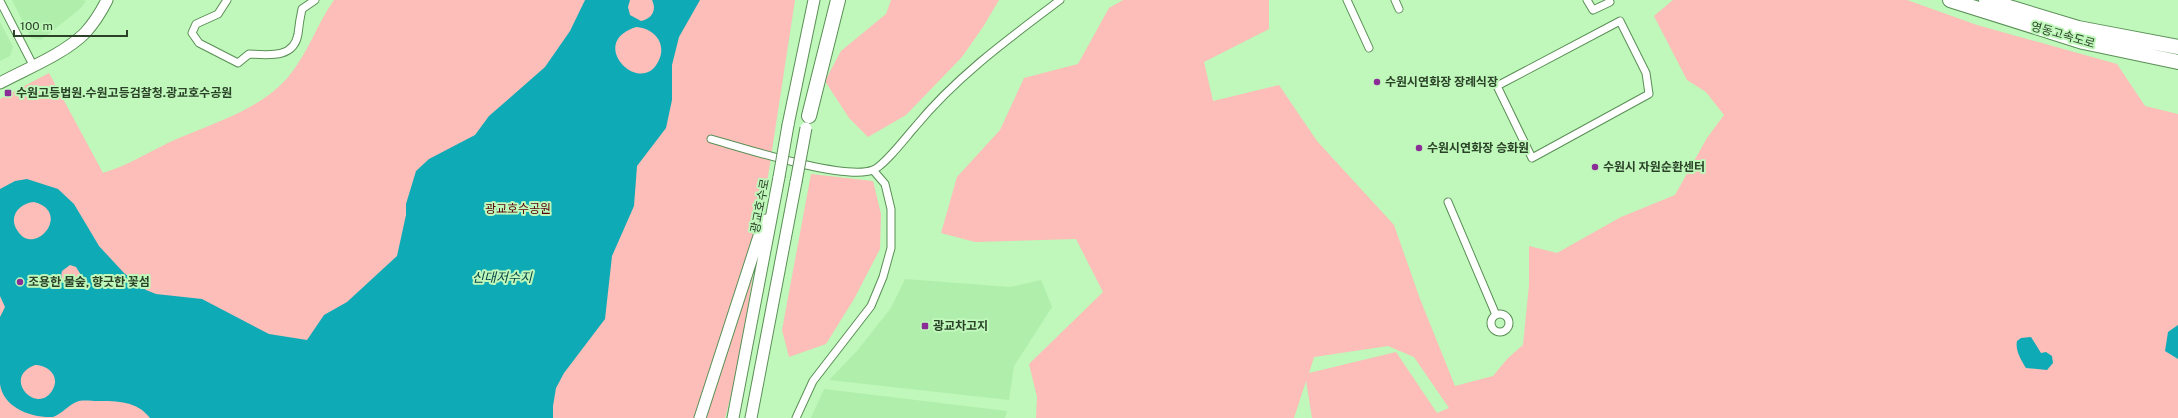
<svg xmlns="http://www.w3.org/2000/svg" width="2178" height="418" font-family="'Public Sans','Noto Sans KR',sans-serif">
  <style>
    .built { fill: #b0eeab }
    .green { fill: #fdbdb9; fill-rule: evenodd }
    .water { fill: #0eabb6; fill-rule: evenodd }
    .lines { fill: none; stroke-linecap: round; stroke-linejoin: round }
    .street-casing { stroke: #5a8f56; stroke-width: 9 }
    .secondary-casing { stroke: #5a8f56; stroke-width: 13 }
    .highway-casing { stroke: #5a8f56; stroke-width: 16 }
    .street { stroke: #fff; stroke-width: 7 }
    .secondary { stroke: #fff; stroke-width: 11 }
    .highway { stroke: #fff; stroke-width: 14 }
    .secondary-bridge-casing { stroke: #5a8f56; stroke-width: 13; stroke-linecap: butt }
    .secondary-bridge { stroke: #fff; stroke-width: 11 }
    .poi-dot { fill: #8a2d97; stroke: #bff8ba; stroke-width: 1.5 }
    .labels { text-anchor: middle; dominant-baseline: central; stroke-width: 4; stroke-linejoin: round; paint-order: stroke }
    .street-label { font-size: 12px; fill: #2b4229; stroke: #bff8ba }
    .poi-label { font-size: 12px; font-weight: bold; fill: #2b4229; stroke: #bff8ba; text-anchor: start }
    .park-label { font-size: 12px; fill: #57010d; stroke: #bff8ba }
    .water-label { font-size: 13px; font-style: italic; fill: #064448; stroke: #bff8ba }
  </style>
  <rect width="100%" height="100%" fill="#bff8ba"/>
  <!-- built -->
  <path class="built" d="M 12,0 L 82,0 L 86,1 L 81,8 L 41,40 L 31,38 Z
    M 0,22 L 13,47 L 10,56 L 0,61 Z
    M 905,279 L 1010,287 L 1041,280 L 1052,307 L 1014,366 L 1009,400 L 829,380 L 857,351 L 891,308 Z
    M 824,389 L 1007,411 L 1005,418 L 811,418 Z"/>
  <!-- green -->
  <path class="green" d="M 334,0 L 795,0 L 740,359 L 725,418 L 0,418 L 0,99 L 49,73 L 103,173 C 127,166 147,153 170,142 C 209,124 260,111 289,76 C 308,53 317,24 334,0 Z
    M 891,0 L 999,0 L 983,27 L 962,57 L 906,115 L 868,137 L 849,118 L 825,81 L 841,51 L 886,14 Z
    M 1123,0 L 1269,0 L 1269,29 L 1204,62 L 1213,101 L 1279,85 L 1317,141 L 1394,225 L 1420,299 L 1455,386 L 1493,376 L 1508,358 L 1523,345 L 1529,285 L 1529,246 L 1557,253 L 1621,217 L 1675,195 L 1707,138 L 1724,115 L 1706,92 L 1687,80 L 1654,16 L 1673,0 L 1907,0 L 1977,25 L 2117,64 L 2145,106 L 2178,114 L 2178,418 L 1312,418 L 1306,381 L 1294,418 L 1036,418 L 1037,397 L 1029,364 L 1103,292 L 1076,239 L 975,242 L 941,233 L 957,177 L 1000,130 L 1024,78 L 1078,64 L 1109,8 ZM 1388,346 L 1414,357 L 1449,408 L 1437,413 L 1396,352 L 1309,373 L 1314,357 Z
    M 811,174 L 873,181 L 881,214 L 880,249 L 854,299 L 826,344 L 789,357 L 782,330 Z"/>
  <!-- water -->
  <path class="water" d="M 585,0 L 630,0 L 628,7 L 630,15 L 641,21 C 652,19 657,10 652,0 L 700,0 L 679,37 L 672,65 L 672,100 L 666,128 L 637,166 L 634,206 L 612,256 L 605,319 L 564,373 L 556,388 L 553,406 L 553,418 L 150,418 C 137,401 118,401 97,401 C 92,401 85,400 79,401 C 70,403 62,414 53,417 C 30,418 3,407 0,384 C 0,363 0,339 0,317 L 5,307 L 0,296 L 0,189 L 15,181 L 27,179 L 58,189 L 74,204 L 99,246 L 124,273 L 146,290 L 156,294 L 202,299 L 269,334 L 307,340 L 324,315 L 347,302 L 397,256 L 406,215 L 406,204 L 416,171 L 429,159 L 475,135 L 489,116 L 545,67 L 570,31 ZM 636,27 C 653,28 667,42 659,60 C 642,99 585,43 636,27 ZM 34,202 C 73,212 34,259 17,230 C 8,216 20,203 34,202 ZM 70,265 L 76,267 L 81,275 L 77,283 C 68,289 59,281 62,271 ZM 35,365 C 48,365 60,376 53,389 C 39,417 0,378 35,365 Z
    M 2178,325 L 2178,359 L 2165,351 L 2168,332 Z
    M 2031,337 L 2041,353 L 2046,352 L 2052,356 L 2053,363 L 2047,370 L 2026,368 C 2021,360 2015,350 2017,341 L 2021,338 Z"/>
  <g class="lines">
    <defs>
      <path id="street" d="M 227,0 L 218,14 L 196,24 L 192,33 L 199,43 L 238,63 L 249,54 C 268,55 294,59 298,34 C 299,25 300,18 302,9 L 315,0
        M 1347,0 L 1369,48
        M 1395,0 L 1399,9
        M 1587,0 L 1593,10 L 1610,2
        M 0,1 L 33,65
        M 1620,21 L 1646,73 L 1649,94 L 1532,158 L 1497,86 Z
        M 711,139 C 743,148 845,181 873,170 C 884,166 906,137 915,127 C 956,77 1008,39 1060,0
        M 1448,202 L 1496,315
        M1491 323a9 9 0 1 1 18 0a9 9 0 1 1-18 0Z
        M 796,418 L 813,381 L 871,306 L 883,277 L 891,248 L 891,209 L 885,184 L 873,170"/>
      <path id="secondary" d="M 0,83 C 26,69 64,54 85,33 C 94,23 101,12 107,0
        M 788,125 L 814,0
        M 700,418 L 760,233 L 766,220
        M 733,418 L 779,177
        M 751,418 L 796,182"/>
      <path id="highway" d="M 1950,0 L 2083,42 L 2178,62
        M 1986,0 L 2078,28 L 2178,47
        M 809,116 L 838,0"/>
    </defs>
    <!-- street casing -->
    <use href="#street" class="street-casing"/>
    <!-- secondary casing -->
    <use href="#secondary" class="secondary-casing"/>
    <!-- highway casing -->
    <use href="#highway" class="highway-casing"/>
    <!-- street -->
    <use href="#street" class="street"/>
    <!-- secondary -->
    <use href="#secondary" class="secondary"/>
    <!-- highway -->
    <use href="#highway" class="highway"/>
    <defs>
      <path id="secondary-bridge" d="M 779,177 L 788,125
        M 796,182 L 806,128"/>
    </defs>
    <!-- secondary-bridge casing -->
    <use href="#secondary-bridge" class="secondary-bridge-casing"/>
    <!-- secondary-bridge -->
    <use href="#secondary-bridge" class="secondary-bridge"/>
  </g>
  <!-- markers -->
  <g class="poi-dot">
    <circle cx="1377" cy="82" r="4"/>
    <rect x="4" y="89" width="8" height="8" rx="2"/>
    <circle cx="1419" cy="148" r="4"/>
    <circle cx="1595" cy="167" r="4"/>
    <circle cx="20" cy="282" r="4"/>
    <rect x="921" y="322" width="8" height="8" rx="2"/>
  </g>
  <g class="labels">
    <!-- street labels -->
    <g class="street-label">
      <text transform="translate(2063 35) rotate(16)">영동고속도로</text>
      <text transform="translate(760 206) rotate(-79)">광교호수로</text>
    </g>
    <!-- poi labels -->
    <g class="poi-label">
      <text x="1385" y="82">수원시연화장 장례식장</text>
      <text x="16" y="93">수원고등법원.수원고등검찰청.광교호수공원</text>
      <text x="1427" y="148">수원시연화장 승화원</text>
      <text x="1603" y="167">수원시 자원순환센터</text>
      <text x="28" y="282">조용한 물숲, 향긋한 꽃섬</text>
      <text x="933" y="326">광교차고지</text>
    </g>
    <!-- park labels -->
    <g class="park-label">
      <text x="518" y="209">광교호수공원</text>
    </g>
    <!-- water labels -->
    <g class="water-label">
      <text x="502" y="277">신대저수지</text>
    </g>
  </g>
  <!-- scale -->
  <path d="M14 30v6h113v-6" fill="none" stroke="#2b4229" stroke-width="2"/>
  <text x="20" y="30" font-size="12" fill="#2b4229" stroke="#bff8ba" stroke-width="3" paint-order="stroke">100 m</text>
</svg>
